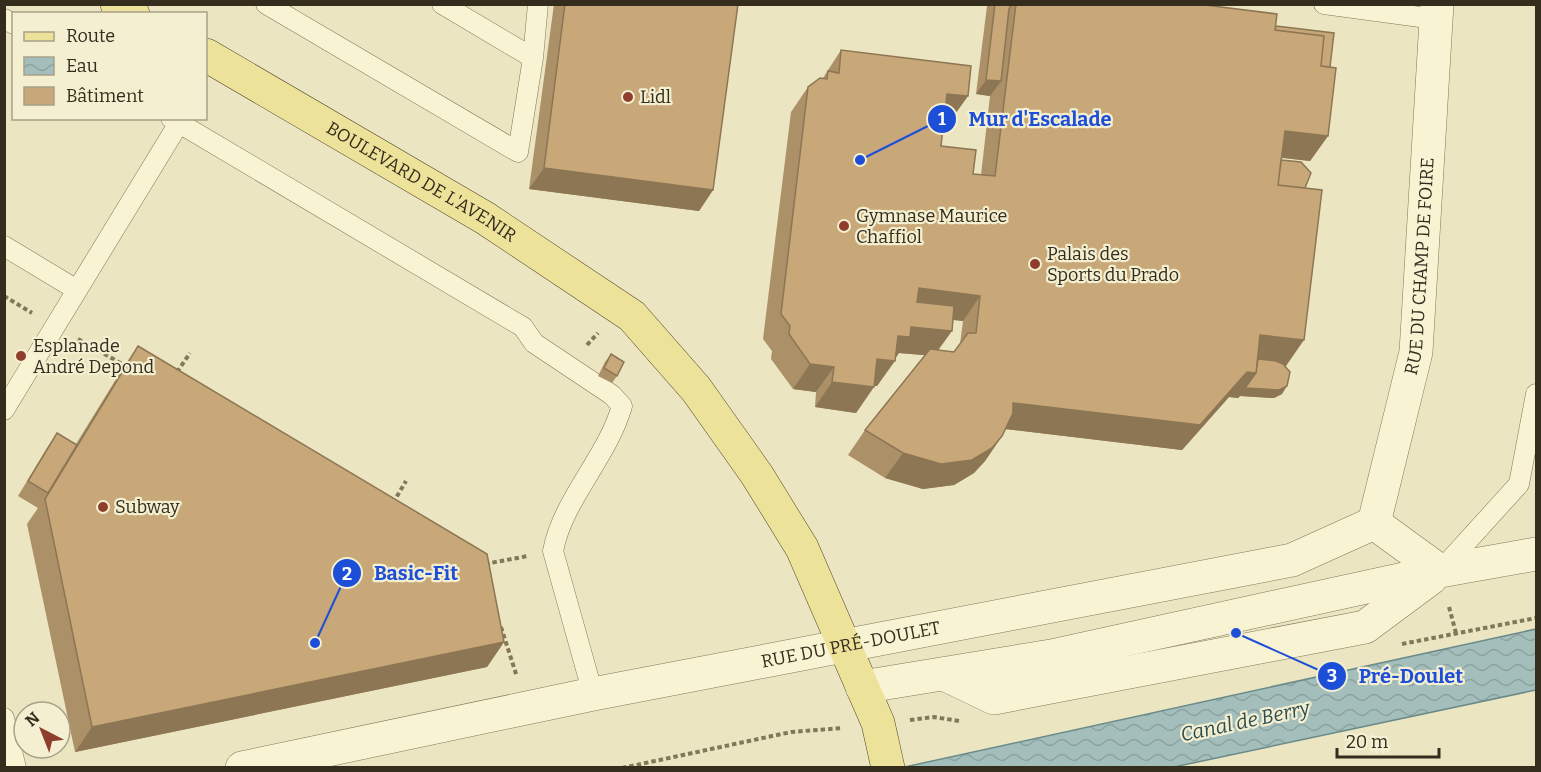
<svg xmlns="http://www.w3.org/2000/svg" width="1541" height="772" font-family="Bitter,serif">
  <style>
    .water { fill: url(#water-waves); stroke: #6b8b89; stroke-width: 1.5 }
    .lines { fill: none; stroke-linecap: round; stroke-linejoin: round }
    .lane-casing { stroke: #837759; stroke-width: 21 }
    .street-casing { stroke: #837759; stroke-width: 34 }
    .primary-casing { stroke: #51452e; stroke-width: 34 }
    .path { stroke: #837759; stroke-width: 4; stroke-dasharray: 4.5 3; stroke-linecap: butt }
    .lane { stroke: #f7f3d3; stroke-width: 20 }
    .street { stroke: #f7f3d3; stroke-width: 33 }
    .primary { stroke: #ede299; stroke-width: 33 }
    .wall { fill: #ac9067; fill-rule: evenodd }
    .shaded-wall { fill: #8c7654 }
    .building { fill: #c8a878; stroke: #8c7654; stroke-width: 1.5 }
    .poi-dot { fill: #8f3e2c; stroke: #f3efd0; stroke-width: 2 }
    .labels { text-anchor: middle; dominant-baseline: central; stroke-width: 4.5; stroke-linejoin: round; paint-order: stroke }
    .poi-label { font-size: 18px; fill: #342c1d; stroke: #f3efd0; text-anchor: start }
    .street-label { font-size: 18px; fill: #342c1d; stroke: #f3efd0 }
    .water-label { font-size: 20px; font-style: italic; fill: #2d4e53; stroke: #f3efd0 }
    .leader { fill: none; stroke: #1d4ed8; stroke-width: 2 }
    .callout-dot { fill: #1d4ed8; stroke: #f3efd0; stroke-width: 2 }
    .mark-label { font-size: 18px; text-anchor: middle; font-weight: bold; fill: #fff }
    .callout-label { font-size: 20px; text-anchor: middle; font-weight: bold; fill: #1d4ed8; stroke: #f3efd0; stroke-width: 4.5; stroke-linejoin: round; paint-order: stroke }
  </style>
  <defs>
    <pattern id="water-waves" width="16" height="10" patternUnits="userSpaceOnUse" patternTransform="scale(1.5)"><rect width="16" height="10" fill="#a3bebb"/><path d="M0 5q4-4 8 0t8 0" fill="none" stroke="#8da3a0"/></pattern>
  </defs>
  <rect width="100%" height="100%" fill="#ebe6c1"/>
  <!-- water -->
  <path class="water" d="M 1536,629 L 1536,690 L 1174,767 L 900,768 Z"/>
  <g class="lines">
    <defs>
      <path id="lane" d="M 266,4 L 518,152 L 533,58 L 442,4
        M 1324,4 L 1435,19
        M 4,19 L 14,24
        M 533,58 L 538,4
        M 179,123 L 523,327 L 534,343 L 612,395 L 622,406 C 607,458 563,499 553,551 L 593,694
        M 4,246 L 77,290
        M 4,410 L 179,123 L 171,118
        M 1442,569 L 1519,484 L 1536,394
        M 4,718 L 16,768"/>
      <g id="street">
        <path id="s1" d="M 1374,523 L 1416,352 L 1437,4"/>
        <path d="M 1374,523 L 1440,571"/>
        <path d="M 944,674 L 994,698 L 1365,627 L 1431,578"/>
        <path d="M 862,687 L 1051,656 L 1440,571 L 1536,554"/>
        <path id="s2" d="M 242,768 L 593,694 L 1292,560 L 1374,523"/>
      </g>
      <g id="primary">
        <path d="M 117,4 L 133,14"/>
        <path id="s3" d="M 206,55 L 485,218 L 632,316 L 696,389 L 757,475 L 802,548 L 878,723 L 888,768"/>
      </g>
    </defs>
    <!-- lane casing -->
    <use href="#lane" class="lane-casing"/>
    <!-- street casing -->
    <use href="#street" class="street-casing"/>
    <!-- primary casing -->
    <use href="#primary" class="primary-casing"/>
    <!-- path -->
    <path class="path" d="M 4,296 L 32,313
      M 78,339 L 129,368
      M 587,345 L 598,333
      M 177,372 L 190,353
      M 393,503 L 406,481
      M 485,564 L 528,556
      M 1449,607 L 1456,633
      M 501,627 L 517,677
      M 1402,644 L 1536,618
      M 910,720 L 934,717 L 959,721
      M 622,768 L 791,732 L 843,728"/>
    <!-- lane -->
    <use href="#lane" class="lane"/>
    <!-- street -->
    <use href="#street" class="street"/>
    <!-- primary -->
    <use href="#primary" class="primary"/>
  </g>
  <!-- wall -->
  <path class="wall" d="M 554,4 L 738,4 L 713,190 L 699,211 L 529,189 Z
    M 988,4 L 1197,4 L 1276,26 L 1330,67 L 1328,136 L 1310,161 L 1282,158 L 1281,160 L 1305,188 L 1286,366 L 1285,365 L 1282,394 L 1274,398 L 1240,396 L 1238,398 L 1229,397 L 1182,450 L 1005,429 L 1002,436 L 985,461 L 974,473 L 954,485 L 923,489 L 885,478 L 848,455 L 865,430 L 925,355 L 899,353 L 877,386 L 874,386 L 856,413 L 815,407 L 816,392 L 793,389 L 771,359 L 772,351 L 763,339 L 791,112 L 808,87 L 823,78 L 841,50 L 968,96 L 950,121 L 944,121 L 941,146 L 973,174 L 981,175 L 990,96 L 976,94 L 987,6 ZM 953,320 L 963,321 L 960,344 L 954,352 L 938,350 Z
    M 138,346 L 504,642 L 487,667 L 75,752 L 27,524 L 38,508 L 18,496 L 47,448 L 57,433 L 76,444 L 121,371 Z
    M 611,354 L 617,376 L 612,383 L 598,376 L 605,362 Z"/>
  <!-- shaded-wall -->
  <path class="shaded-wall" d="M 986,80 L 1001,81 L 990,96 L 976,94 Z
    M 947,94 L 968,96 L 950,121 L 929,119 Z
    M 1285,131 L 1328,136 L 1310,161 L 1267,156 Z
    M 544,168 L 713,190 L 699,211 L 529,189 Z
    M 919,288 L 980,296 L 963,321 L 901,313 Z
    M 911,327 L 952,331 L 934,356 L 899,353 L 893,361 L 895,361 L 877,386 L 860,385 L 877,359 L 898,336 Z
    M 1260,335 L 1304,340 L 1286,366 L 1247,361 Z
    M 810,364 L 834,367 L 816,392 L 793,389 Z
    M 1247,372 L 1256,373 L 1287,386 L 1282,394 L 1274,398 L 1240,396 L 1238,398 L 1229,397 L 1182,450 L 996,428 L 1013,403 Z
    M 832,382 L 874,387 L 856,413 L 815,407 Z
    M 1002,436 L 985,461 L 974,473 L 954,485 L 923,489 L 885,478 L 903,453 Z
    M 504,642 L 487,667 L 75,752 L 92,727 Z"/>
  <!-- building -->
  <path class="building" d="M 565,4 L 738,4 L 713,190 L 544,168 Z
    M 995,4 L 1012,4 L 1009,9 L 1001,81 L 986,80 Z
    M 1016,4 L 1197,4 L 1277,14 L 1275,30 L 1324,36 L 1321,66 L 1336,68 L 1328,136 L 1285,131 L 1278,185 L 1322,190 L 1304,340 L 1260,335 L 1256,373 L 1247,372 L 1200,425 L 1013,403 L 1013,413 L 1002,436 L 992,448 L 972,460 L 941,464 L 903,453 L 865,430 L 930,349 L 954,352 L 968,333 L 976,333 L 980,296 L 919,288 L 917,302 L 954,306 L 952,331 L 911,327 L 910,337 L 898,336 L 895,361 L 877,359 L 874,387 L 832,382 L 834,367 L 810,364 L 789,334 L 790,326 L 781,314 L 808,87 L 820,78 L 827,79 L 828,71 L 839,73 L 841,50 L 971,66 L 968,96 L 947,94 L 941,146 L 976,150 L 973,174 L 995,176 Z
    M 1276,26 L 1334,33 L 1330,67 L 1321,66 L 1324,36 L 1275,30 Z
    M 1281,160 L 1301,162 L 1311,173 L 1305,188 L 1278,185 Z
    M 138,346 L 487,554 L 504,642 L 92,727 L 45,499 Z
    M 611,354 L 624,362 L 617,376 L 604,368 Z
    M 1258,359 L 1276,361 L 1283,364 L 1290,372 L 1287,386 L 1279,390 L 1245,388 L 1256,373 Z
    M 57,433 L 77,445 L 48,493 L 28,481 Z"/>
  <!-- markers -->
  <g class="poi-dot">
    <circle cx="628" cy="97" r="6"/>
    <circle cx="844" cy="226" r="6"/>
    <circle cx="1035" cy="264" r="6"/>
    <circle cx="21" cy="356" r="6"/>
    <circle cx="103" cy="507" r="6"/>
  </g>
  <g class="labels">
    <!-- poi labels -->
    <g class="poi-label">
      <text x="640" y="97">Lidl</text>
      <text x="856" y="216">Gymnase Maurice<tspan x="856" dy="21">Chaffiol</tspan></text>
      <text x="1047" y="254">Palais des<tspan x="1047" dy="21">Sports du Prado</tspan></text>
      <text x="33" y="346">Esplanade<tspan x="33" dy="21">André Depond</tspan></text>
      <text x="115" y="507">Subway</text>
    </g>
    <!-- street labels -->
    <g class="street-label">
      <text stroke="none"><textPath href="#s3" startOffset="250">BOULEVARD DE L'AVENIR</textPath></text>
      <text stroke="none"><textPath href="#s1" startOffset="262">RUE DU CHAMP DE FOIRE</textPath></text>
      <text stroke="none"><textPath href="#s2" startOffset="621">RUE DU PRÉ-DOULET</textPath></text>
    </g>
    <!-- water labels -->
    <g class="water-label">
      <text transform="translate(1245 721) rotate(-12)">Canal de Berry</text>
    </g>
  </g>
  <!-- callouts -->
  <path class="leader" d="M860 160L942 119M315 643L347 573M1236 633L1332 676"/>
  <g class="callout-dot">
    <circle cx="860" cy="160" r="6"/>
    <circle cx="315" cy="643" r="6"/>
    <circle cx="1236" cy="633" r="6"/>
    <circle cx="942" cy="119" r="15"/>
    <circle cx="347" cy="573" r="15"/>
    <circle cx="1332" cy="676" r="15"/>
  </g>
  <g class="mark-label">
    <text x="942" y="125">1</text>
    <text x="347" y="580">2</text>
    <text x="1332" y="682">3</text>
  </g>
  <g class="callout-label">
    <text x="1040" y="126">Mur d'Escalade</text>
    <text x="416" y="580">Basic-Fit</text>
    <text x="1411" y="683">Pré-Doulet</text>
  </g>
  <!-- border -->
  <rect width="1541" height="772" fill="none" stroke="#342c1d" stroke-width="12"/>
  <!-- legend -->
  <rect x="12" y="12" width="195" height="108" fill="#f3efd0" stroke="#a7a188" stroke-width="1.5"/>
  <rect x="24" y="32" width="30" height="9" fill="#ede299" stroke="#a7a188" stroke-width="1.5"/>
  <text x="66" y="42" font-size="18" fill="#342c1d">Route</text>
  <rect x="24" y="57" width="30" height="18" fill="url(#water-waves)" stroke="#a7a188" stroke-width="1.5"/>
  <text x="66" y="72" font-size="18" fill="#342c1d">Eau</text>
  <rect x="24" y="87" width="30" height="18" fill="#c8a878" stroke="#a7a188" stroke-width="1.5"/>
  <text x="66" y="102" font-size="18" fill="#342c1d">Bâtiment</text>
  <!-- north arrow -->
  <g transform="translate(42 730) rotate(318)"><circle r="28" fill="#f3efd0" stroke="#a7a188" stroke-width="1.5"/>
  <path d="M0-4.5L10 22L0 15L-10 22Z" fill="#8f3e2c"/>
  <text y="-9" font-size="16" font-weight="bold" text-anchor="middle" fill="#342c1d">N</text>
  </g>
  <!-- scale -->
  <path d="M1337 748v9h102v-9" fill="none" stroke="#342c1d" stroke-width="3"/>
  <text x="1346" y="748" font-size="18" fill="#342c1d" stroke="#f3efd0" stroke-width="4.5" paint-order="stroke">20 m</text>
</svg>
